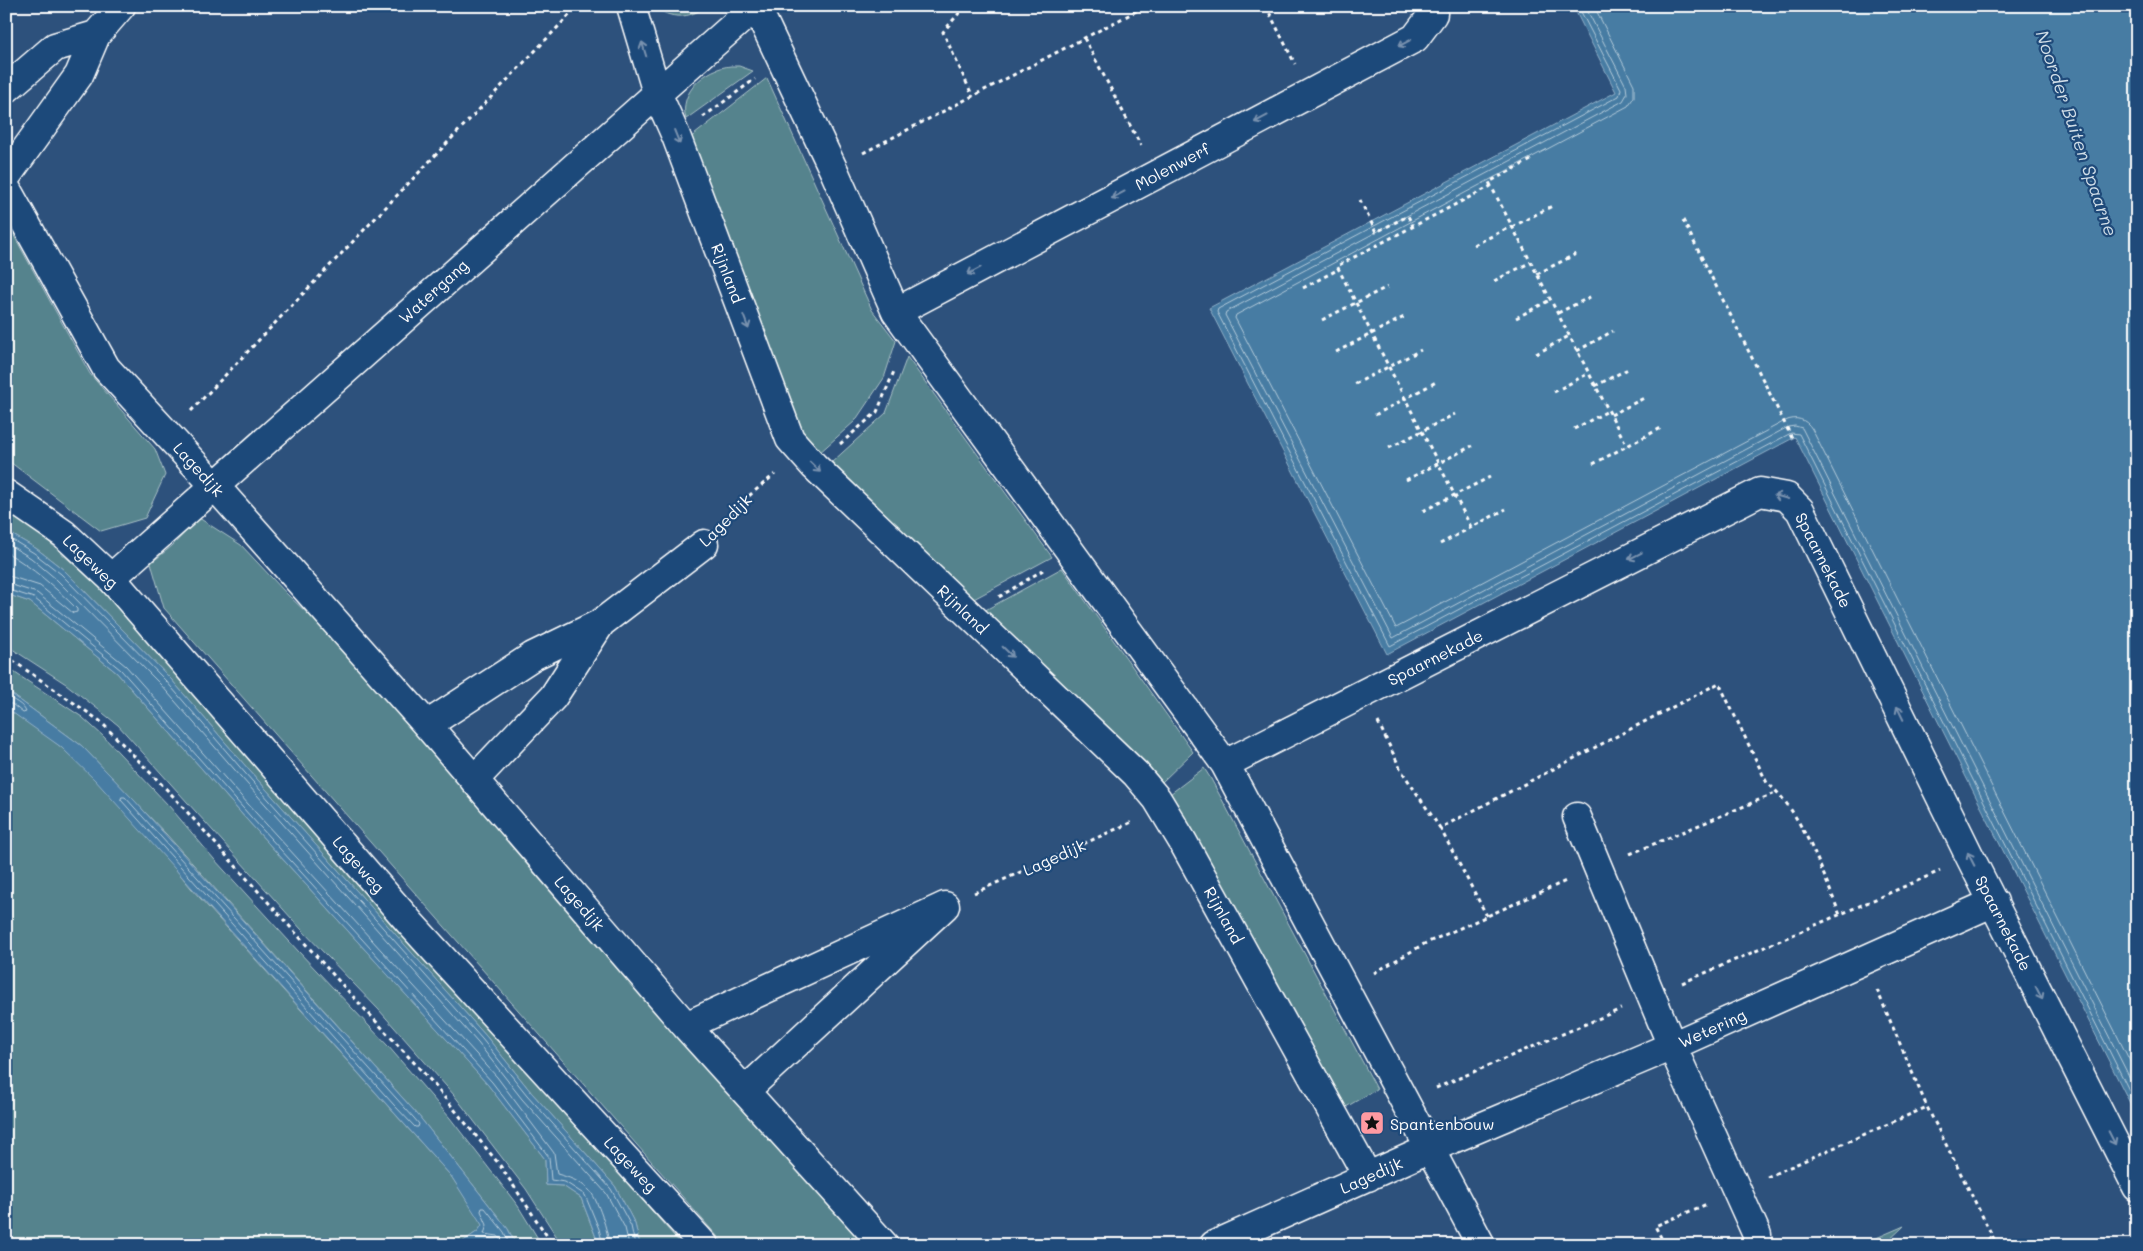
<svg xmlns="http://www.w3.org/2000/svg" width="2143" height="1251" font-family="Mali,sans-serif">
  <style>
    .green { fill: #54838d; stroke: #aac1c6 }
    .water { fill: #467ca3; stroke: #90b0c8 }
    .lines { fill: none; stroke-linecap: round; stroke-linejoin: round }
    .shore { stroke: #b5cbda; stroke-width: 1 }
    .minor-casing { stroke: #fff; stroke-width: 31 }
    .path { stroke: #fff; stroke-width: 3; stroke-dasharray: 4 4; stroke-linecap: butt }
    .minor { stroke: #1f4a7a; stroke-width: 28 }
    .oneway { stroke: #7992af }
    .labels { text-anchor: middle; dominant-baseline: central; stroke-width: 4.5; stroke-linejoin: round; paint-order: stroke }
    .street-label { font-size: 16px; fill: #fff; stroke: #1f4a7a }
    .poi-label { font-size: 16px; fill: #fff; stroke: #1f4a7a; text-anchor: start }
    .water-label { font-size: 18px; font-style: italic; fill: #d1dee8; stroke: #1f4a7a }
  </style>
  <rect width="100%" height="100%" fill="#2d517c"/>
  <filter id="ink" filterUnits="userSpaceOnUse"><feTurbulence type="fractalNoise" baseFrequency=".02" numOctaves="2"/><feDisplacementMap in="SourceGraphic" scale="10" xChannelSelector="R" yChannelSelector="G"/><feConvolveMatrix kernelMatrix="1 2 1 2 8 2 1 2 1" color-interpolation-filters="sRGB"/></filter>
  <g filter="url(#ink)">
    <!-- green -->
    <path class="green" d="M 654,6 L 706,6 C 690,19 670,20 654,6 Z
      M 731,66 L 739,66 L 753,71 L 686,119 C 678,92 706,68 731,66 Z
      M 767,78 L 872,310 L 896,341 L 884,378 L 855,421 L 818,454 L 802,438 L 690,138 Z
      M 6,221 L 90,374 L 155,449 L 165,475 L 145,518 L 101,531 L 6,459 Z
      M 907,357 L 1052,557 L 970,601 L 831,463 L 886,413 Z
      M 6,508 L 23,518 L 104,592 L 139,630 L 682,1245 L 640,1245 L 635,1224 L 615,1186 L 531,1092 L 486,1036 L 249,770 L 170,678 L 64,570 L 37,549 L 6,531 Z
      M 199,518 L 241,545 L 287,594 L 353,657 L 864,1245 L 725,1245 L 164,608 L 151,563 L 172,546 Z
      M 1062,568 L 1193,752 L 1162,782 L 1155,773 L 980,613 Z
      M 6,594 L 30,602 L 117,673 L 248,821 L 489,1086 L 545,1159 L 546,1185 L 563,1186 L 581,1198 L 599,1245 L 562,1245 L 526,1189 L 454,1095 L 379,1010 L 301,929 L 118,725 L 66,684 L 6,645 Z
      M 6,667 L 82,717 L 103,736 L 169,806 L 214,859 L 299,952 L 388,1046 L 450,1118 L 518,1206 L 542,1245 L 516,1245 L 508,1229 L 418,1115 L 166,834 L 82,746 L 6,690 Z
      M 6,708 C 25,721 45,733 62,748 C 110,789 151,839 191,888 L 451,1176 L 480,1220 L 482,1225 L 478,1231 L 458,1245 L 6,1245 Z
      M 1204,768 L 1211,779 L 1377,1089 L 1346,1107 L 1170,794 Z
      M 1904,1226 L 1884,1245 L 1860,1245 Z"/>
    <!-- water -->
    <path class="water" d="M 1573,6 L 2137,6 L 2137,1117 L 1795,437 L 1387,654 L 1209,308 L 1616,92 Z
      M 6,531 L 37,549 L 64,570 L 170,678 L 249,770 L 486,1036 L 531,1092 L 615,1186 L 635,1224 L 640,1245 L 599,1245 L 581,1198 L 563,1186 L 546,1185 L 545,1159 L 488,1085 L 248,821 L 117,673 L 30,602 L 6,594 Z
      M 6,690 L 82,746 L 134,800 L 418,1115 L 508,1229 L 516,1245 L 499,1245 L 496,1240 L 489,1239 L 480,1245 L 458,1245 L 478,1231 L 482,1225 L 451,1176 L 95,780 L 61,747 L 6,708 Z"/>
    <g class="lines">
      <!-- shore -->
      <path class="shore" d="M 1578,6 L 1621,89 L 1619,96 L 1218,309 L 1217,312 L 1390,646 L 1791,433 L 1799,434 L 2137,1106
        M 1585,6 L 1626,86 L 1627,94 L 1623,101 L 1226,312 L 1225,315 L 1393,638 L 1788,427 L 1795,426 L 1802,428 L 2137,1092
        M 1594,6 L 1634,85 L 1634,97 L 1628,106 L 1236,315 L 1235,318 L 1396,628 L 1785,421 C 1796,416 1806,419 1812,429 L 2137,1075
        M 6,536 L 34,553 L 61,574 L 166,681 L 245,773 L 482,1039 L 527,1095 L 611,1189 L 631,1226 L 635,1245
        M 6,543 L 31,558 L 56,579 L 161,685 L 241,777 L 478,1043 L 522,1099 L 606,1193 L 625,1228 L 629,1245
        M 6,552 C 33,568 55,587 77,609 L 77,612 L 73,613 L 40,586 L 6,575
        M 6,583 L 37,593 L 126,666 L 256,813 L 497,1077 L 554,1153 L 557,1174 C 568,1177 580,1181 589,1190 C 597,1197 609,1234 609,1245
        M 6,589 L 34,598 L 121,670 L 251,817 L 492,1082 L 549,1157 L 551,1180 L 565,1182 L 585,1195 L 599,1229 L 603,1245
        M 6,696 C 13,700 23,704 26,712 L 23,713 L 12,704 L 6,704
        M 122,797 L 125,797 L 414,1118 L 419,1124 L 418,1127 L 415,1127 L 394,1105 L 121,800 Z
        M 503,1245 L 498,1236 L 484,1234 L 487,1225 L 481,1211 L 482,1208 L 485,1208 L 504,1232 L 510,1245"/>
      <defs>
        <path id="minor" d="M 631,6 L 657,93 L 676,136 L 790,439 L 814,466 L 1136,774 L 1157,799 L 1183,842 L 1368,1177
          M 756,6 L 835,173 L 896,312 L 1225,764 L 1481,1245
          M 6,89 L 55,47 L 96,35 L 121,6
          M 6,177 L 79,75 L 96,35
          M 6,188 L 106,368 L 214,485 L 427,725 L 686,1026 L 884,1245
          M 896,312 L 1415,38 L 1433,14 L 1433,6
          M 6,494 L 64,534 L 111,578 L 411,924 L 704,1245
          M 111,578 L 756,6
          M 427,725 L 533,656 L 601,623 L 704,544
          M 1225,764 L 1760,492 L 1787,497 L 1800,510 L 1970,857 L 2137,1187
          M 474,780 L 553,697 L 601,623
          M 1577,817 L 1672,1046 L 1757,1235
          M 686,1026 L 945,906 L 745,1091
          M 1214,1245 L 1429,1149 L 1672,1046 L 1994,902"/>
      </defs>
      <!-- minor casing -->
      <use href="#minor" class="minor-casing"/>
      <!-- path -->
      <path class="path" d="M 965,6 L 943,32 L 973,97
        M 1266,6 L 1295,64
        M 1084,38 L 1141,146
        M 703,117 L 755,79
        M 863,153 L 1146,6
        M 1491,186 L 1489,182 L 1531,160
        M 1360,200 L 1376,232 L 1408,216 L 1413,226
        M 1683,220 L 1792,438
        M 1512,227 L 1554,205
        M 1474,245 L 1512,226
        M 1537,274 L 1578,253
        M 1494,281 L 1531,262
        M 1303,288 L 1339,269
        M 1558,313 L 1592,296
        M 1516,318 L 1550,300
        M 1322,320 L 1387,287
        M 1577,351 L 1613,331
        M 1336,352 L 1404,317
        M 1536,354 L 1569,336
        M 1355,384 L 1421,350
        M 1595,386 L 1630,368
        M 1554,392 L 1589,373
        M 191,411 L 578,6
        M 1375,415 L 1436,382
        M 1611,415 L 1644,398
        M 1574,429 L 1608,411
        M 840,444 L 877,412 L 895,369
        M 1389,448 L 1455,414
        M 1593,464 L 1661,428
        M 1406,480 L 1472,446
        M 1423,511 L 1490,477
        M 727,519 L 750,495 L 775,474
        M 1471,527 L 1337,266 L 1491,186 L 1627,446
        M 1440,544 L 1506,509
        M 999,597 L 1043,570
        M 6,656 L 100,721 L 172,795 L 336,978 L 431,1081 L 499,1164 L 553,1245
        M 1378,722 L 1401,770 L 1440,828 L 1719,683 L 1767,783 C 1801,809 1824,876 1840,915
        M 1440,828 L 1487,916
        M 1630,854 L 1778,792
        M 974,893 L 1132,822
        M 1374,973 L 1424,944 L 1566,881
        M 1682,983 L 1940,871
        M 1877,990 L 1927,1107 L 1997,1245
        M 1436,1088 L 1621,1009
        M 1767,1177 L 1927,1107
        M 1665,1245 L 1655,1226 L 1707,1204
        M 1982,1245 L 1992,1236"/>
      <!-- minor -->
      <use href="#minor" class="minor"/>
    </g>
    <!-- one-way arrows -->
    <defs><path id="oneway-shaft" d="M-6 0H5M1.5-3L5.5 0L1.5 3" fill="none" stroke-width="1.6" stroke-linecap="round" stroke-linejoin="round" transform="scale(1.25)"/></defs>
    <g class="oneway">
      <use href="#oneway-shaft" transform="translate(1405 43) rotate(152)"/>
      <use href="#oneway-shaft" transform="translate(644 49) rotate(-107)"/>
      <use href="#oneway-shaft" transform="translate(1261 119) rotate(152)"/>
      <use href="#oneway-shaft" transform="translate(677 137) rotate(68)"/>
      <use href="#oneway-shaft" transform="translate(1118 195) rotate(152)"/>
      <use href="#oneway-shaft" transform="translate(974 271) rotate(152)"/>
      <use href="#oneway-shaft" transform="translate(746 322) rotate(69)"/>
      <use href="#oneway-shaft" transform="translate(815 467) rotate(44)"/>
      <use href="#oneway-shaft" transform="translate(1781 497) rotate(-164)"/>
      <use href="#oneway-shaft" transform="translate(1635 556) rotate(153)"/>
      <use href="#oneway-shaft" transform="translate(1008 652) rotate(44)"/>
      <use href="#oneway-shaft" transform="translate(1900 713) rotate(-116)"/>
      <use href="#oneway-shaft" transform="translate(1971 859) rotate(-117)"/>
      <use href="#oneway-shaft" transform="translate(2039 993) rotate(63)"/>
      <use href="#oneway-shaft" transform="translate(2112 1138) rotate(63)"/>
    </g>
  </g>
  <!-- icons -->
  <defs>
    <symbol id="sight-square" viewBox="-11 -11 22 22"><rect x="-9" y="-9" width="18" height="18" rx="4" fill="#ff9aa2" stroke="#1f4a7a"/><path d="M0-6L1.8-2.2L6-1.7L2.9 1.2L3.7 5.4L0 3.3L-3.7 5.4L-2.9 1.2L-6-1.7L-1.8-2.2Z" fill="#111"/></symbol>
  </defs>
  <g fill-rule="evenodd">
    <use href="#sight-square" x="1358" y="1109" width="28" height="28"/>
  </g>
  <g class="labels">
    <!-- street labels -->
    <g class="street-label">
      <text transform="translate(1172 166) rotate(-28)">Molenwerf</text>
      <text transform="translate(728 273) rotate(69)">Rijnland</text>
      <text transform="translate(433 291) rotate(-42)">Watergang</text>
      <text transform="translate(199 469) rotate(48)">Lagedijk</text>
      <text transform="translate(725 520) rotate(-45)">Lagedijk</text>
      <text transform="translate(1824 560) rotate(63)">Spaarnekade</text>
      <text transform="translate(91 561) rotate(44)">Lageweg</text>
      <text transform="translate(963 609) rotate(44)">Rijnland</text>
      <text transform="translate(1435 657) rotate(-27)">Spaarnekade</text>
      <text transform="translate(1054 857) rotate(-24)">Lagedijk</text>
      <text transform="translate(359 864) rotate(49)">Lageweg</text>
      <text transform="translate(580 903) rotate(49)">Lagedijk</text>
      <text transform="translate(1224 915) rotate(61)">Rijnland</text>
      <text transform="translate(2004 923) rotate(63)">Spaarnekade</text>
      <text transform="translate(1712 1028) rotate(-24)">Wetering</text>
      <text transform="translate(631 1164) rotate(47)">Lageweg</text>
      <text transform="translate(1371 1175) rotate(-24)">Lagedijk</text>
    </g>
    <!-- poi labels -->
    <g class="poi-label">
      <text x="1390" y="1123">Spantenbouw</text>
    </g>
    <!-- water labels -->
    <g class="water-label">
      <text transform="translate(2077 133) rotate(71)">Noorder Buiten Spaarne</text>
    </g>
  </g>
  <!-- margin -->
  <rect width="2143" height="1251" fill="none" stroke="#1f4a7a" stroke-width="25"/>
  <rect x="12" y="12" width="2118" height="1226" fill="none" stroke="#fff" stroke-width="2" filter="url(#ink)"/>
</svg>
